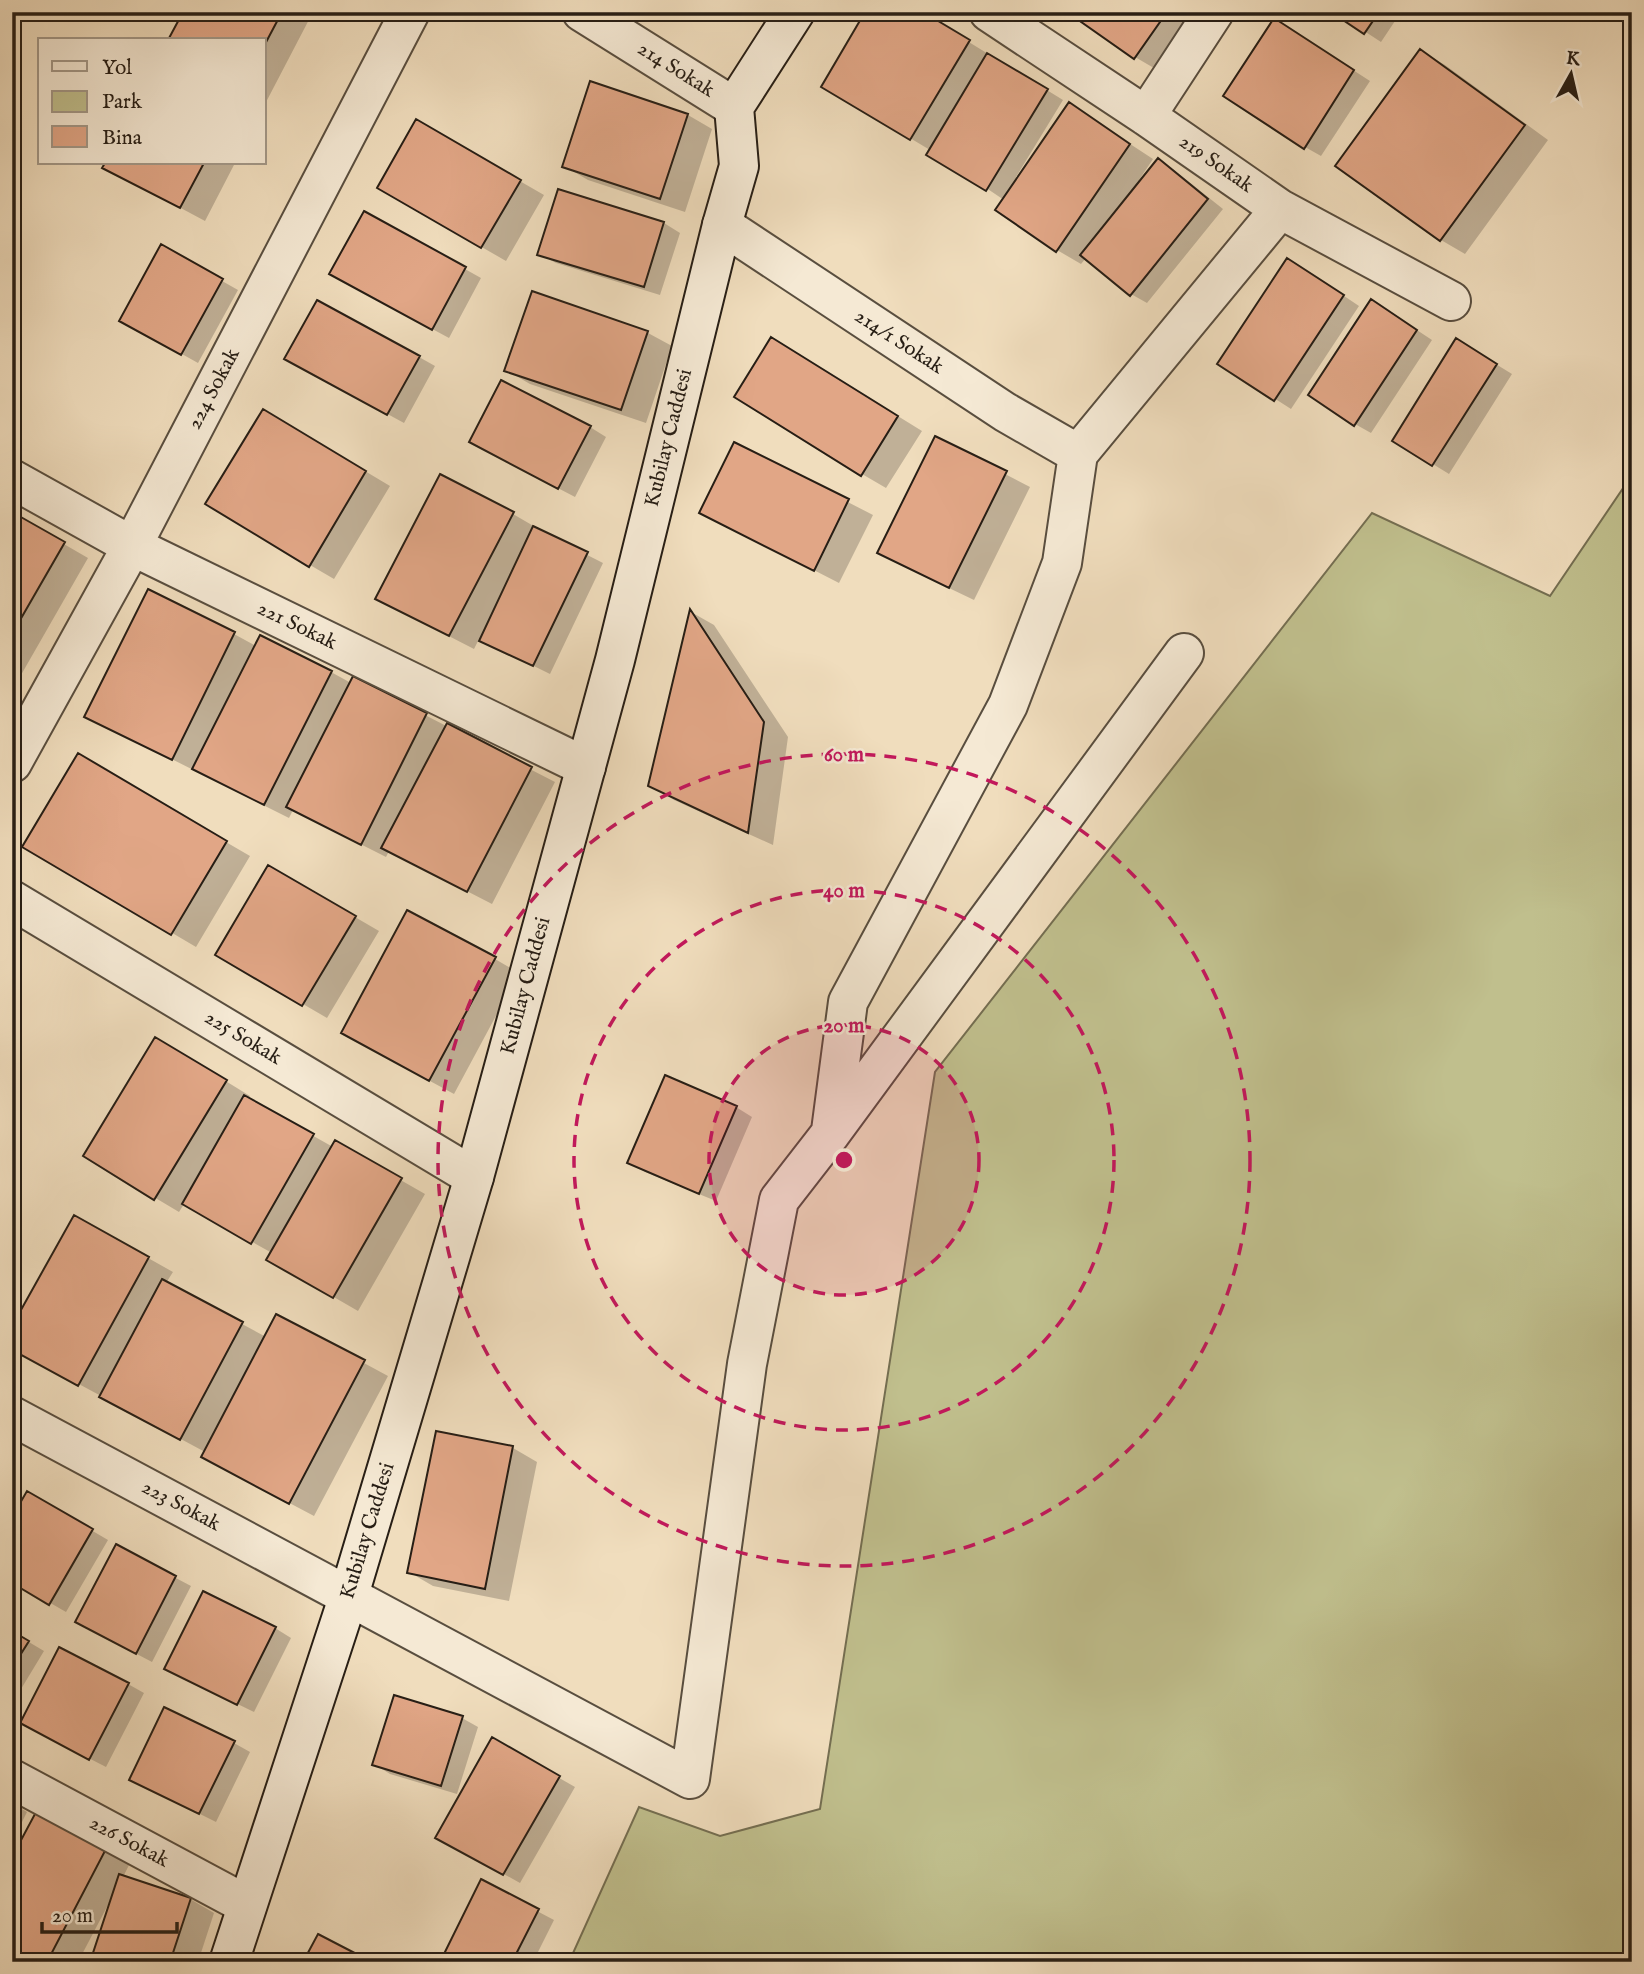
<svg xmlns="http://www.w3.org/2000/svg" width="1644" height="1974" font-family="'IM FELL English',serif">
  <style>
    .green { fill: #c0bf8d; stroke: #746e51; stroke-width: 2 }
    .shadow { fill: #0003 }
    .building { fill: #e1a686; stroke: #271e15; stroke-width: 2 }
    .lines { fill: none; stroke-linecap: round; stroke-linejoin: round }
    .street-casing { stroke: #594e3f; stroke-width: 42 }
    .secondary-casing { stroke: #271e15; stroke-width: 42 }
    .street { stroke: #f5e9d4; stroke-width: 38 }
    .secondary { stroke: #f5e9d4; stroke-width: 38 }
    .ring { fill: none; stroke: #c2185b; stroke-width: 3.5; stroke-dasharray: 12 9 }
    .labels { text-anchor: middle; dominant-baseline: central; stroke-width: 5; stroke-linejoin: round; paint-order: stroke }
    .street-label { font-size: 21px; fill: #271e15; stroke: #f5e9d4 }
    .centre { fill: #c2185b; stroke: #f5e9d4; stroke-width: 3.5 }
    .ring-label { font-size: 21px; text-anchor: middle; font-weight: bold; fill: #c2185b; stroke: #f5e9d4; stroke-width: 5; stroke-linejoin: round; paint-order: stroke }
  </style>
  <rect width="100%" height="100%" fill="#f0ddbd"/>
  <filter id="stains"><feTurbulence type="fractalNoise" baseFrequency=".00286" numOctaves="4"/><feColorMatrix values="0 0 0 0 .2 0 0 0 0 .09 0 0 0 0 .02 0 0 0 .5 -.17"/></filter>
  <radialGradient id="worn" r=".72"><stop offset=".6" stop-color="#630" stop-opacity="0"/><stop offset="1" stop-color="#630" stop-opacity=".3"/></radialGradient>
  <!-- green -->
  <path class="green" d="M 1632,475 L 1632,1962 L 569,1962 L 639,1807 L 720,1836 L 820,1809 L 935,1072 L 1372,513 L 1550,596 Z"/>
  <!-- shadow -->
  <path class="shadow" d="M 185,12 L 313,12 L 264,106 L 264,40 L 170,40 Z
    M 748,12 L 764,12 L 760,19 Z
    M 920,12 L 1063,100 L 1016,177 L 1018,179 L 1069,104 L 1153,159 L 1139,180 L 1141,182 L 1158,161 L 1174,170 L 1223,209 L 1147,303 L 1131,294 L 1086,258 L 1081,264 L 1057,250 L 1004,200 L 930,150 L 823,86 Z
    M 1070,12 L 1201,12 L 1159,71 L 1135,57 Z
    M 1335,12 L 1401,12 L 1381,42 Z
    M 1291,30 L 1370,81 L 1321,156 L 1305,147 Z
    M 1421,51 L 1445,65 L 1548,140 L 1465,254 L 1441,240 L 1337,166 Z
    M 591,83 L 688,115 L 712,129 L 685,212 L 588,180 L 564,166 Z
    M 417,122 L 544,195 L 506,261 L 379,188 Z
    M 106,163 L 235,163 L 205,221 L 104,167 Z
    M 365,213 L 481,278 L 449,338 L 347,283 Z
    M 664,223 L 680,233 L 660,295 L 556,263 L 539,254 Z
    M 162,247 L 238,290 L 198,363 L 121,320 Z
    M 1304,269 L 1359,306 L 1291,409 L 1220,363 Z
    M 533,293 L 648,333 L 672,346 L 646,423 L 530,384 L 506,370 Z
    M 1388,311 L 1432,340 L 1371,433 L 1355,424 Z
    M 1473,350 L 1512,374 L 1449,474 L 1394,440 Z
    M 796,353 L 922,431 L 886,488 L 862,474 Z
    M 419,357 L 435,366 L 404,423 L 303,368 Z
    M 288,425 L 390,486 L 334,579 L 310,565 Z
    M 590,427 L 606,437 L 575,497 L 487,451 Z
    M 936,438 L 1030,487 L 974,600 L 903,566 Z
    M 735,444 L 873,515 L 839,583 L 701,512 Z
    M 12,514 L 88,558 L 21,675 L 12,669 Z
    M 513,514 L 537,528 L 536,529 L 603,563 L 550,674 L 479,639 L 474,649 L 402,612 Z
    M 691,612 L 714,625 L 788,737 L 773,845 L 674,800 L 650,785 Z
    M 234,634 L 256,646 L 331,672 L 351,683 L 353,678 L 555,782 L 492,904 L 389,851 L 386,857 L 293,810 L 289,818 L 86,716 Z
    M 78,756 L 250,856 L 196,947 L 25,846 Z
    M 269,867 L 379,931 L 327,1018 L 217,954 Z
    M 495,959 L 519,973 L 454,1094 L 367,1047 Z
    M 180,1053 L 250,1096 L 248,1099 L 333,1147 L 336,1143 L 425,1194 L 358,1311 L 268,1259 L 272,1253 L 184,1204 L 179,1212 L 85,1156 Z
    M 736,1107 L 752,1117 L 716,1201 L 645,1172 L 629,1162 Z
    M 75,1217 L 173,1272 L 166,1283 L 266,1337 L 277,1316 L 388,1376 L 314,1516 L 227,1470 L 205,1452 L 12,1348 Z
    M 437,1433 L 513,1448 L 537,1462 L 509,1601 L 433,1586 L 409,1572 Z
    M 28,1493 L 108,1540 L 66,1612 L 12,1581 Z
    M 12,1495 L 18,1498 L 12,1507 Z
    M 117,1547 L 191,1586 L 152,1662 L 93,1631 Z
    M 275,1628 L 291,1638 L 254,1712 L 182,1677 Z
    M 12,1632 L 44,1651 L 12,1704 Z
    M 128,1684 L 144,1693 L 106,1767 L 38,1732 Z
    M 462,1718 L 478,1727 L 457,1794 L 390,1774 L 374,1764 Z
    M 493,1740 L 575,1787 L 520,1883 L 438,1837 Z
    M 234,1743 L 250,1752 L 216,1822 L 148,1788 Z
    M 12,1803 L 27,1812 L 12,1842 Z
    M 105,1851 L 129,1865 L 123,1877 L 190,1899 L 214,1913 L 198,1962 L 92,1962 L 111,1904 L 109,1903 L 78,1962 L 12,1962 Z
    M 482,1882 L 554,1920 L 533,1962 L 442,1962 Z"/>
  <!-- building -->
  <path class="building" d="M 183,12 L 282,12 L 264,46 L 264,40 L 168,40 Z
    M 865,12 L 923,12 L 970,40 L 910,140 L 821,87 Z
    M 1067,12 L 1167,12 L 1134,59 Z
    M 1331,12 L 1379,12 L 1364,34 Z
    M 1274,18 L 1354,70 L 1304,149 L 1223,96 Z
    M 1420,49 L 1525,125 L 1440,241 L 1335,166 Z
    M 987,53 L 1048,89 L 986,191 L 926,155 Z
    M 590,81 L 688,114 L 660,199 L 562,167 Z
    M 1069,102 L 1130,144 L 1056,252 L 995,210 Z
    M 416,119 L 521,180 L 481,248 L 377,188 Z
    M 1158,158 L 1208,199 L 1130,296 L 1080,255 Z
    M 105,163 L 204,163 L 180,208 L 102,168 Z
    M 558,189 L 664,222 L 644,287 L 537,255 Z
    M 364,211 L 466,267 L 432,330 L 329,274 Z
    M 161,244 L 223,279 L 181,355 L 119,321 Z
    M 1287,258 L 1344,295 L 1274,401 L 1217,364 Z
    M 532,291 L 648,331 L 621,410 L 504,371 Z
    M 1371,299 L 1417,330 L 1354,426 L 1308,395 Z
    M 317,300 L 420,356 L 387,415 L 284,359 Z
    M 771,337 L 898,416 L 861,476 L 734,397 Z
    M 1456,338 L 1497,364 L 1432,466 L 1392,441 Z
    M 501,380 L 591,426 L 558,489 L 469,442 Z
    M 263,409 L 366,471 L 309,567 L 205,504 Z
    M 935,436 L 1007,471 L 949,588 L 877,553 Z
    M 734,442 L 849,499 L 814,571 L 699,513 Z
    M 440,474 L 514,512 L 449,636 L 375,599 Z
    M 12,512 L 65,542 L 12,634 Z
    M 533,526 L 588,552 L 533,666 L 479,641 Z
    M 148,589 L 235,632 L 172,760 L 84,717 Z
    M 690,609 L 764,722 L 748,833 L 648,786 Z
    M 260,635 L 332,671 L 264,805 L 192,769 Z
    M 353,676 L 427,713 L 361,845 L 286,807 Z
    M 447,723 L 532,767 L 467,892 L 381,848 Z
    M 78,753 L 227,841 L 171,935 L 22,847 Z
    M 268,865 L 356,916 L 302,1006 L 215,955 Z
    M 407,910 L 496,957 L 429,1081 L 341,1033 Z
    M 155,1037 L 227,1080 L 154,1200 L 83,1156 Z
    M 665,1075 L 737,1106 L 699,1194 L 627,1163 Z
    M 244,1095 L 314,1134 L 251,1244 L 182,1204 Z
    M 335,1140 L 402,1178 L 333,1298 L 266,1260 Z
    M 74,1215 L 149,1257 L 78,1386 L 12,1350 L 12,1326 Z
    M 162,1279 L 243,1322 L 180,1440 L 99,1397 Z
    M 276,1314 L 365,1360 L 289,1504 L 201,1457 Z
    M 436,1431 L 513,1446 L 485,1589 L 407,1573 Z
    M 27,1491 L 93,1529 L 49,1605 L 12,1583 L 12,1517 Z
    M 116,1544 L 176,1576 L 136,1654 L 75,1622 Z
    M 203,1591 L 276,1627 L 237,1705 L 164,1669 Z
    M 12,1631 L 29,1641 L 12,1668 Z
    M 59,1647 L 129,1683 L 89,1760 L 20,1723 Z
    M 394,1695 L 463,1716 L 441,1786 L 372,1765 Z
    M 164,1707 L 235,1741 L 199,1814 L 129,1780 Z
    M 492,1737 L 560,1776 L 503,1875 L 435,1838 Z
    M 36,1812 L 106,1849 L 47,1962 L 12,1962 L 12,1857 Z
    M 119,1874 L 191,1898 L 170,1962 L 90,1962 Z
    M 481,1879 L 539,1909 L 512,1962 L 440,1962 Z
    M 318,1934 L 372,1962 L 303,1962 Z"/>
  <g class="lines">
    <defs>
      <path id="street" d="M 582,12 L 734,107
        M 989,12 L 1146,116 L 1280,209 L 1451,301
        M 1146,116 L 1214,12
        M 722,225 L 1005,412 L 1078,454
        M 12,479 L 132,546 L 586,767
        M 12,763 L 132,546 L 410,12
        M 12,900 L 474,1177
        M 831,1131 L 848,1002 L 1008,705 L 1062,563 L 1078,454 L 1280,209
        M 12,1416 L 690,1779 L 747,1364 L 779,1200 L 831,1133 L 1184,653
        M 12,1779 L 247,1905"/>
      <path id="secondary" d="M 229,1962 L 349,1595 L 474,1177 L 615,660 L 722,225 L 739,166 L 734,107 L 795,12"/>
    </defs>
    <!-- street casing -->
    <use href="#street" class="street-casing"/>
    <!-- secondary casing -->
    <use href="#secondary" class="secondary-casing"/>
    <!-- street -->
    <use href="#street" class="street"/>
    <!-- secondary -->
    <use href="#secondary" class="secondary"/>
  </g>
  <!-- distance rings -->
  <circle cx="844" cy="1160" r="135" fill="#c2185b" fill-opacity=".12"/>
  <g class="ring">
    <circle cx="844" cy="1160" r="135"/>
    <circle cx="844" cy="1160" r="270"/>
    <circle cx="844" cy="1160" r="406"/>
  </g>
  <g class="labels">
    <!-- street labels -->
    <g class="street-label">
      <text transform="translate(676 70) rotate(32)">214 Sokak</text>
      <text transform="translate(1216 164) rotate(35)">219 Sokak</text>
      <text transform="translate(899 342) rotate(33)">214/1 Sokak</text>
      <text transform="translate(214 389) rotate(-62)">224 Sokak</text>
      <text transform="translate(669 438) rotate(-76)">Kubilay Caddesi</text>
      <text transform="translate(297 626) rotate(26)">221 Sokak</text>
      <text transform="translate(526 986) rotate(-75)">Kubilay Caddesi</text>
      <text transform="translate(243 1038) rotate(31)">225 Sokak</text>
      <text transform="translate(181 1506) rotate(28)">223 Sokak</text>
      <text transform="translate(368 1531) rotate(-73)">Kubilay Caddesi</text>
      <text transform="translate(129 1842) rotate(28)">226 Sokak</text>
    </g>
  </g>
  <circle cx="844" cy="1160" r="10" class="centre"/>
  <g class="ring-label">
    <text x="844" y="761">60 m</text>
    <text x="844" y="897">40 m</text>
    <text x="844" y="1032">20 m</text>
  </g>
  <!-- margin -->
  <rect width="1644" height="1974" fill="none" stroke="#f0ddbd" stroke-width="42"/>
  <rect x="14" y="14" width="1616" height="1946" fill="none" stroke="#271e15" stroke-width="3.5"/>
  <rect x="21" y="21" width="1602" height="1932" fill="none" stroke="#271e15" stroke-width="2"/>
  <!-- legend -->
  <rect x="38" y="38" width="228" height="126" fill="#f5e9d4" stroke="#a39888" stroke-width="2"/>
  <rect x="52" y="61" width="35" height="10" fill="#f5e9d4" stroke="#a39888" stroke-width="2"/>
  <text x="102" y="74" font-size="21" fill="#271e15">Yol</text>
  <rect x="52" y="91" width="35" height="21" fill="#c0bf8d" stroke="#a39888" stroke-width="2"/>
  <text x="102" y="108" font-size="21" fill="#271e15">Park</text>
  <rect x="52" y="126" width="35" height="21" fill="#e1a686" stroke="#a39888" stroke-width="2"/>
  <text x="102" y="144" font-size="21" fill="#271e15">Bina</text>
  <!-- north arrow -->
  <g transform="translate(1571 74) rotate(8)" stroke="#f5e9d4" stroke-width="5" paint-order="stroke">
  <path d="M0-5L12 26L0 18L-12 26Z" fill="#271e15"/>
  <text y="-10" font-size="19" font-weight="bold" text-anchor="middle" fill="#271e15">K</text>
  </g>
  <!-- scale -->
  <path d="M42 1922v10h135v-10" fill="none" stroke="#271e15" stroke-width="3.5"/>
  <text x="52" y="1922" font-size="21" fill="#271e15" stroke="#f5e9d4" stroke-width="5" paint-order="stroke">20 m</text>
  <rect width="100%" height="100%" filter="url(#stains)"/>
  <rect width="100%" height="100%" fill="url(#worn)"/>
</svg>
